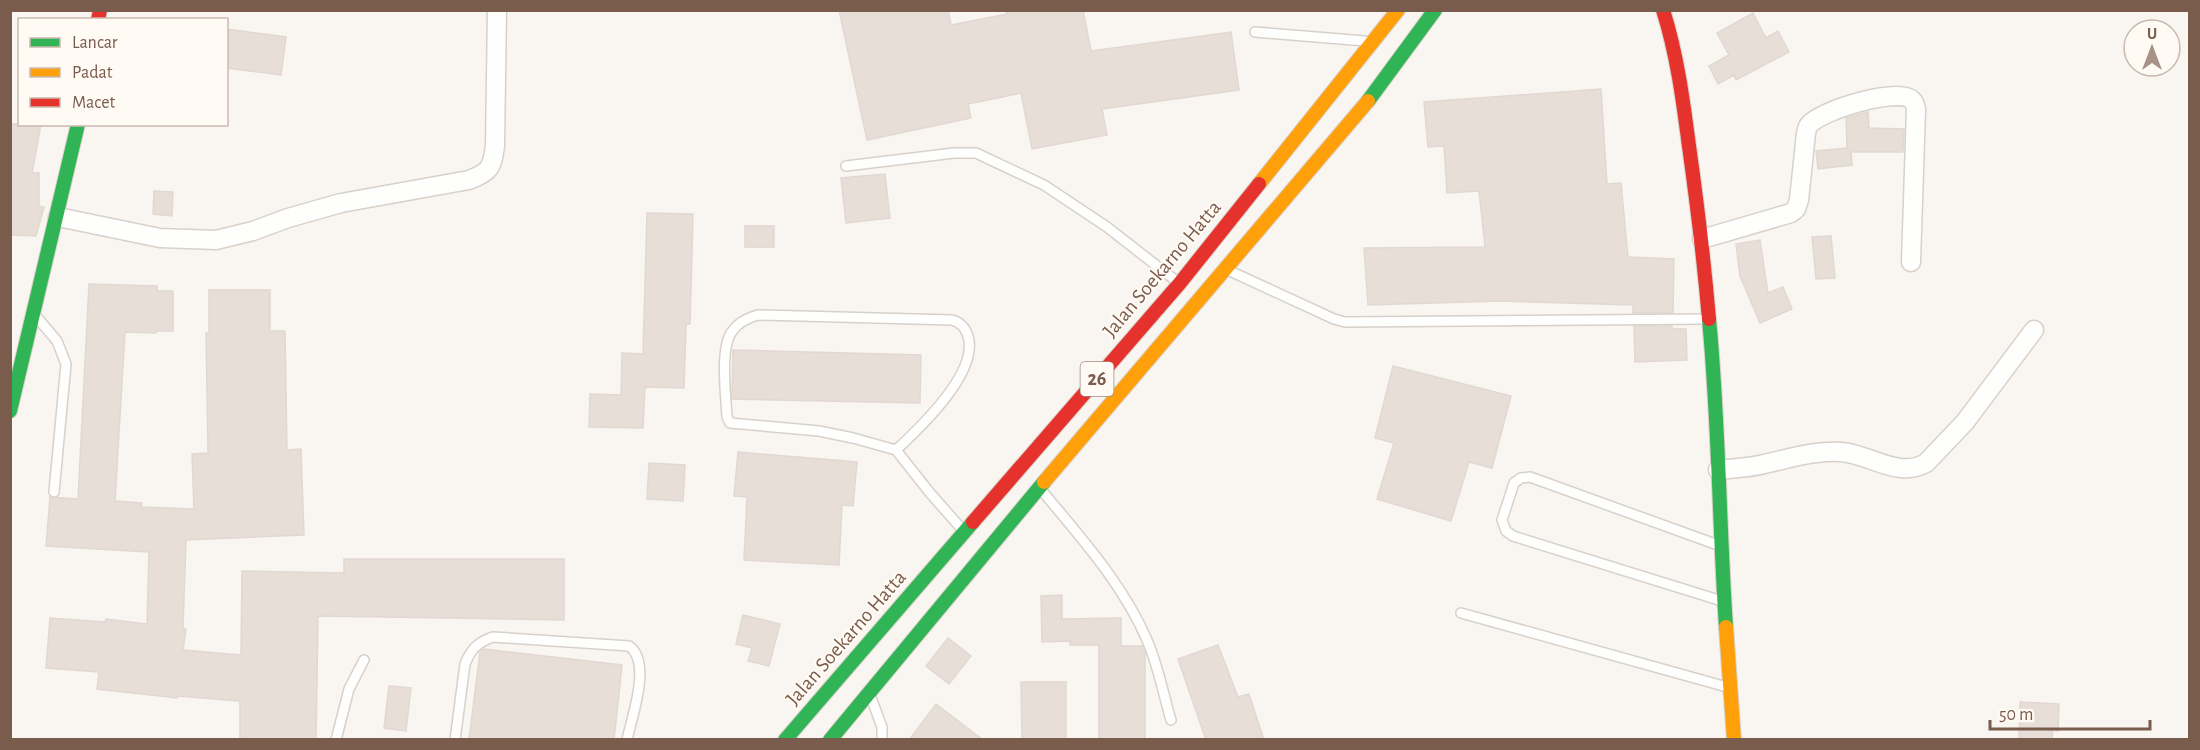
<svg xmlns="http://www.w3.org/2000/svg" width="2200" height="750" font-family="'Alegreya Sans',sans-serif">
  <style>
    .building { fill: #e6ded7; stroke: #e2d8d2; stroke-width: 1.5 }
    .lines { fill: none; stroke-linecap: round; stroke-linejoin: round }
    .lane-casing { stroke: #d7d1cb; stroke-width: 12 }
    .street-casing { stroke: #d7d1cb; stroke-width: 21 }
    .fast-casing { stroke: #d9d2cb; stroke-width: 16 }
    .slow-casing { stroke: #d9d2cb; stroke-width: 16 }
    .jam-casing { stroke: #d9d2cb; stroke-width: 16 }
    .lane { stroke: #fefefd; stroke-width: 9 }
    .street { stroke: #fefefd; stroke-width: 18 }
    .fast { stroke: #30b455; stroke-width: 14 }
    .slow { stroke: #ff9f0a; stroke-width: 14 }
    .jam { stroke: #e5322d; stroke-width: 14 }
    .labels { text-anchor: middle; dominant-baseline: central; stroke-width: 4.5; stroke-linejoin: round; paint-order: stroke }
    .shield { fill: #fffaf3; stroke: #a28b7f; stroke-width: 1.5 }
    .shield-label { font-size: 20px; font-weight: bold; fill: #7a5c4d }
    .street-label { font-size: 21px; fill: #7a5c4d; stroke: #fffaf3 }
  </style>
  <rect width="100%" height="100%" fill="#f9f5f0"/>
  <!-- building -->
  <path class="building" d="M 839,10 L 948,10 L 951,25 L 1007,14 L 1006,10 L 1083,10 L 1091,51 L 1231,32 L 1239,90 L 1102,109 L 1107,135 L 1032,149 L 1021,93 L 968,104 L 971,118 L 867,140 Z
    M 1753,13 L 1766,38 L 1778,31 L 1789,52 L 1736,80 L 1734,75 L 1718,84 L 1709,66 L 1729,55 L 1717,33 Z
    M 226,29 L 286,37 L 281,75 L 226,68 Z
    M 1601,89 L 1607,184 L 1621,183 L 1628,257 L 1674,259 L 1673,313 L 1633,313 L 1633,305 L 1500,301 L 1368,305 L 1364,248 L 1485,247 L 1479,191 L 1447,193 L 1444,146 L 1428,147 L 1424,102 Z
    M 1868,112 L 1869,128 L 1904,129 L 1903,152 L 1851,152 L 1852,165 L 1818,169 L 1816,151 L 1847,148 L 1846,118 Z
    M 10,124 L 41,124 L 32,173 L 39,173 L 39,206 L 44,207 L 36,236 L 10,235 Z
    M 885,174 L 890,218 L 846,223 L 841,178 Z
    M 154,191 L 173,192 L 172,216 L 153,214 Z
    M 647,213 L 693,214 L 690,324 L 686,324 L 684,388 L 645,387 L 643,428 L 589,427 L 590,394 L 621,395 L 622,353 L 643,354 Z
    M 745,226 L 774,226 L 774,247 L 745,247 Z
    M 1831,236 L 1835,278 L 1816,279 L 1812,237 Z
    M 1760,240 L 1768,293 L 1783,287 L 1792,309 L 1760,323 L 1740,276 L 1736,244 Z
    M 89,284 L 157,286 L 157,291 L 173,291 L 173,331 L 156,331 L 156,333 L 125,332 L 115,501 L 142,503 L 141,507 L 194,509 L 192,454 L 208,453 L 206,333 L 209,333 L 209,290 L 270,290 L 270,331 L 285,331 L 287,450 L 301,449 L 304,535 L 186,540 L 183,628 L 186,629 L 183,650 L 241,655 L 242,571 L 344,573 L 344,559 L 564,559 L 564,620 L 318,616 L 316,740 L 240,740 L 240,701 L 177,696 L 177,698 L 97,689 L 99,672 L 46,668 L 50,618 L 105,622 L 106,619 L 147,624 L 149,552 L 46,546 L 50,497 L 78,499 Z
    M 1634,326 L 1672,326 L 1672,329 L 1686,329 L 1687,360 L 1635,362 Z
    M 733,350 L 921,355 L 920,403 L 732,399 Z
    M 1393,366 L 1511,396 L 1492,468 L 1469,462 L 1451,521 L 1377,499 L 1394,443 L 1375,438 Z
    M 738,452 L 857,462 L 853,506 L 842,505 L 839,565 L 744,560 L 747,497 L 734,496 Z
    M 649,463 L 685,465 L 683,501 L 647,499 Z
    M 1062,595 L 1062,619 L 1121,618 L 1121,646 L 1142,646 L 1145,653 L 1145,740 L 1099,740 L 1099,645 L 1070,645 L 1070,641 L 1042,642 L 1041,596 Z
    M 743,615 L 780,624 L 769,666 L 748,661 L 752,648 L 736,644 Z
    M 948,638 L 971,656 L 949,684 L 926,666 Z
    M 1218,645 L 1238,697 L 1249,694 L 1264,740 L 1206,740 L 1178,659 Z
    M 483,649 L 622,665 L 614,740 L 469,740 L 480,652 Z
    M 1021,682 L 1066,682 L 1066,740 L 1022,740 Z
    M 389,686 L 411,688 L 406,731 L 384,728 Z
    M 2020,702 L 2059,704 L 2058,731 L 2053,730 L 2052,740 L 2019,740 Z
    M 936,704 L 983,740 L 909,740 Z"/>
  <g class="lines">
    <defs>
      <path id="lane" d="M 1255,32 L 1365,41
        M 846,166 L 954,153 L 976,153 L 1044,185 L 1107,227 L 1175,280
        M 1232,272 L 1334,319 L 1345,322 L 1708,319
        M 34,314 L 57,341 L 66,364 L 54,492
        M 896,450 C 921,427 979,372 968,336 C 965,327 960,322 952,320 L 758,315 C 747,318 737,323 731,333 C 720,350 726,397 727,417 L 730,423 L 819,431 L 853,438 L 896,450 L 930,493 L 960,527
        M 1043,492 C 1081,538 1123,584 1147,640 C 1158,665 1163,693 1171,720
        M 1718,545 L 1530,477 L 1521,478 L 1514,483 L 1502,520 L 1506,531 L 1513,536 L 1722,601
        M 1461,613 L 1727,687
        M 872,700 L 882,727 L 882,740
        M 336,740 L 349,689 L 364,660
        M 455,740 L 465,664 C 471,649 478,642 493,637 L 629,646 C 652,662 632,716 627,740"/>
      <path id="street" d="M 58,217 L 160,238 L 216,240 L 253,231 L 288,218 L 341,203 L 469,180 C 490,172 492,168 495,146 L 497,10
        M 1702,239 L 1791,213 L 1796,209 L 1799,200 L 1806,133 C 1807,130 1807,127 1809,125 C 1821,110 1898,87 1912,100 C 1915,103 1915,105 1916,109 L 1911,262
        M 1718,470 C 1733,468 1749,468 1764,464 C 1788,459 1816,450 1841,452 C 1870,454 1898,479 1926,463 L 1965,422 L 2034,330"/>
      <path id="fast" d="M 1368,101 L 1435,10
        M 1709,319 C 1719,422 1719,525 1726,627
        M 10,411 L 78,124
        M 785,740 L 973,522
        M 830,740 L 1044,482"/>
      <path id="slow" d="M 1259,184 L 1398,10
        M 1044,482 L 1368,101
        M 1726,627 L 1734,740"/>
      <path id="jam" d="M 1663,10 C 1677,54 1683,100 1689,146 C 1697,203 1704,261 1709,319
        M 98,20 L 100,10
        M 973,522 L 1180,283 L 1259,184"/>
    </defs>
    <!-- lane casing -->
    <use href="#lane" class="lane-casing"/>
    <!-- street casing -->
    <use href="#street" class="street-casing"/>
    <!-- fast casing -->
    <use href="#fast" class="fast-casing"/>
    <!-- slow casing -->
    <use href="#slow" class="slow-casing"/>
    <!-- jam casing -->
    <use href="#jam" class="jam-casing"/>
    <!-- lane -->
    <use href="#lane" class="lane"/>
    <!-- street -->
    <use href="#street" class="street"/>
    <!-- fast -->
    <use href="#fast" class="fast"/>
    <!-- slow -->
    <use href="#slow" class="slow"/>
    <!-- jam -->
    <use href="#jam" class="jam"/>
  </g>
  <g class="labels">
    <!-- shield labels -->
    <rect class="shield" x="1080.5" y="362" width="33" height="34" rx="4.5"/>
    <g class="shield-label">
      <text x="1097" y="379">26</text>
    </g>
    <!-- street labels -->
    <g class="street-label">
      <text transform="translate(1162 269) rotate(-50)">Jalan Soekarno Hatta</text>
      <text transform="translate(846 638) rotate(-49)">Jalan Soekarno Hatta</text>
    </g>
  </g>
  <!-- border -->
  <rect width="2200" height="750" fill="none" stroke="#7a5c4d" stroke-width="24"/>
  <!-- legend -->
  <rect x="18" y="18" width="210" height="108" fill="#fffaf3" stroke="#cabbb1" stroke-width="1.5"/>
  <rect x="30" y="38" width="30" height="9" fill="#30b455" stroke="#cabbb1" stroke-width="1.5"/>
  <text x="72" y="48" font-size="18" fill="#7a5c4d">Lancar</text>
  <rect x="30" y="68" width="30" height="9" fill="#ff9f0a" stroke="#cabbb1" stroke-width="1.5"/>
  <text x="72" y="78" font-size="18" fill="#7a5c4d">Padat</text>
  <rect x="30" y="98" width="30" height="9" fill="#e5322d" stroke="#cabbb1" stroke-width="1.5"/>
  <text x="72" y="108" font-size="18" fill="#7a5c4d">Macet</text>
  <!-- north arrow -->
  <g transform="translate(2152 48)"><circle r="28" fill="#fffaf3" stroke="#cabbb1" stroke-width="1.5"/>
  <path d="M0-4.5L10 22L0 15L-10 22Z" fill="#a69286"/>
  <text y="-9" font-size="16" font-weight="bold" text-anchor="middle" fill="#7a5c4d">U</text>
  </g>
  <!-- scale -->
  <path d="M1990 720v9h160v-9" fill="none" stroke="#7a5c4d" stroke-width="3"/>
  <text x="1999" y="720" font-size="18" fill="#7a5c4d" stroke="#fffaf3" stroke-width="4.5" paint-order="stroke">50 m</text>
</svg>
